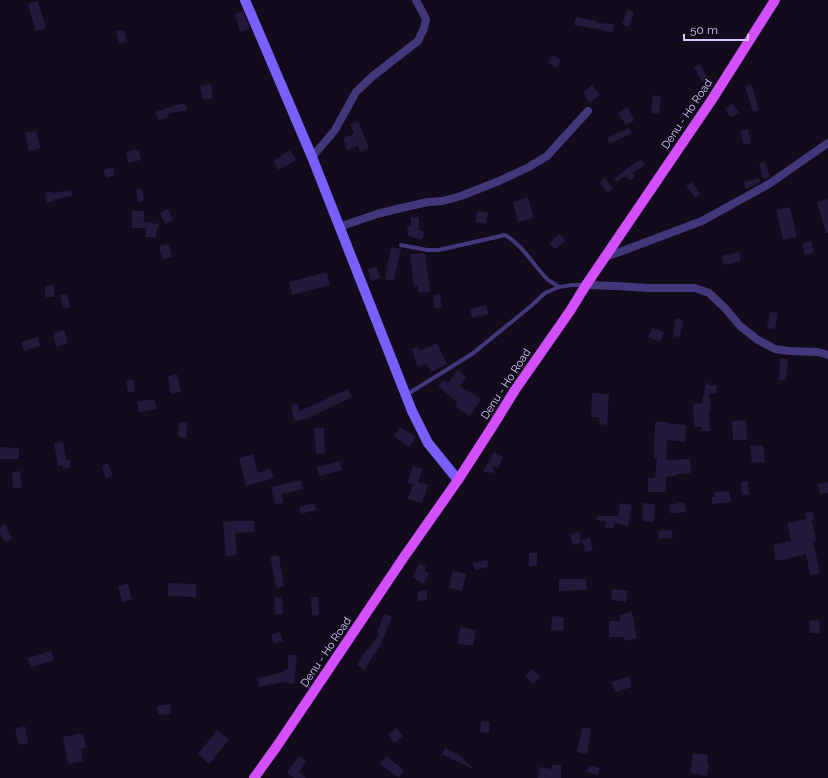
<svg xmlns="http://www.w3.org/2000/svg" width="828" height="778" font-family="Raleway,sans-serif">
  <style>
    .building { fill: #24183d }
    .lines { fill: none; stroke-linecap: round; stroke-linejoin: round }
    .lane { stroke: #42377b; stroke-width: 4 }
    .street { stroke: #42377b; stroke-width: 8 }
    .secondary { stroke: #785ffe; stroke-width: 10 }
    .primary { stroke: #d34ffe; stroke-width: 10 }
    .labels { text-anchor: middle; dominant-baseline: central; stroke-width: 3; stroke-linejoin: round; paint-order: stroke }
    .street-label { font-size: 11px; fill: #d5c7ff; stroke: #110b1c }
  </style>
  <rect width="100%" height="100%" fill="#110b1c"/>
  <!-- building -->
  <path class="building" d="M 38,1 L 46,28 L 36,31 L 28,4 Z
    M 627,10 L 634,12 L 629,27 L 622,24 Z
    M 243,11 L 250,28 L 240,32 L 235,14 Z
    M 576,17 L 597,21 L 597,23 L 614,24 L 613,32 L 602,31 L 602,30 L 574,25 Z
    M 124,30 L 127,42 L 119,43 L 116,31 Z
    M 553,55 L 561,60 L 557,68 L 548,63 Z
    M 700,64 L 708,79 L 702,82 L 694,67 Z
    M 211,84 L 213,98 L 203,100 L 200,86 Z
    M 592,85 L 600,95 L 590,103 L 583,93 Z
    M 752,85 L 759,110 L 753,112 L 745,86 Z
    M 653,95 L 661,97 L 659,114 L 651,113 Z
    M 185,103 L 187,110 L 167,114 L 168,117 L 158,120 L 155,112 L 171,107 L 171,106 Z
    M 732,103 L 740,113 L 731,117 L 725,109 Z
    M 627,107 L 635,120 L 626,125 L 618,113 Z
    M 358,121 L 369,148 L 360,152 L 358,146 L 347,150 L 343,138 L 354,134 L 350,124 Z
    M 629,128 L 632,133 L 610,144 L 607,138 Z
    M 748,129 L 751,143 L 744,145 L 740,131 Z
    M 36,131 L 40,148 L 29,151 L 25,133 Z
    M 139,149 L 141,160 L 128,163 L 126,152 Z
    M 290,150 L 296,160 L 279,170 L 273,161 Z
    M 642,159 L 645,165 L 632,173 L 635,176 L 630,181 L 626,176 L 616,182 L 614,179 L 630,166 Z
    M 765,162 L 770,177 L 763,179 L 759,164 Z
    M 113,167 L 115,175 L 106,178 L 103,170 Z
    M 605,178 L 613,189 L 608,193 L 600,182 Z
    M 759,178 L 761,182 L 746,189 L 744,182 Z
    M 692,182 L 700,194 L 695,198 L 686,186 Z
    M 142,189 L 145,201 L 138,202 L 136,190 Z
    M 71,190 L 72,196 L 54,200 L 54,201 L 47,203 L 45,193 L 52,191 L 52,193 Z
    M 528,197 L 534,218 L 518,222 L 513,202 Z
    M 828,199 L 828,233 L 826,233 L 817,202 Z
    M 790,207 L 797,237 L 783,240 L 776,210 Z
    M 168,209 L 173,220 L 165,224 L 160,213 Z
    M 132,211 L 144,211 L 144,222 L 159,224 L 159,228 L 157,228 L 156,237 L 146,237 L 146,228 L 132,228 Z
    M 477,211 L 488,212 L 486,224 L 475,222 Z
    M 411,217 L 419,217 L 419,230 L 425,232 L 422,240 L 408,236 L 407,226 L 411,227 Z
    M 560,234 L 565,241 L 555,249 L 549,243 Z
    M 811,241 L 814,253 L 805,255 L 802,244 Z
    M 169,244 L 172,257 L 162,259 L 159,246 Z
    M 391,247 L 401,249 L 394,281 L 385,279 Z
    M 739,252 L 741,261 L 724,265 L 722,256 Z
    M 422,253 L 425,253 L 430,291 L 418,293 L 418,286 L 414,287 L 410,254 Z
    M 377,267 L 380,278 L 371,281 L 368,269 Z
    M 327,272 L 330,285 L 292,295 L 289,282 Z
    M 54,285 L 54,297 L 45,297 L 45,286 Z
    M 67,294 L 70,307 L 63,308 L 60,295 Z
    M 440,294 L 442,308 L 434,308 L 433,295 Z
    M 486,305 L 489,314 L 472,318 L 470,309 Z
    M 770,312 L 778,313 L 775,330 L 767,328 Z
    M 676,318 L 683,320 L 680,337 L 673,336 Z
    M 652,328 L 664,332 L 660,342 L 648,337 Z
    M 64,330 L 68,343 L 56,347 L 53,333 Z
    M 38,337 L 40,346 L 24,351 L 21,342 Z
    M 437,343 L 447,364 L 431,372 L 427,364 L 417,367 L 412,349 L 418,347 L 420,351 Z
    M 780,358 L 788,359 L 786,380 L 779,380 Z
    M 458,370 L 466,377 L 460,386 L 481,399 L 470,416 L 455,406 L 457,402 L 438,386 L 444,380 L 448,383 Z
    M 177,374 L 181,392 L 171,394 L 168,376 Z
    M 133,379 L 135,391 L 128,393 L 126,380 Z
    M 706,382 L 708,383 L 709,385 L 717,386 L 716,394 L 709,393 L 711,410 L 709,411 L 710,431 L 702,431 L 702,427 L 694,427 L 693,404 L 702,403 Z
    M 348,389 L 352,397 L 306,419 L 294,421 L 291,405 L 298,404 L 300,411 Z
    M 592,393 L 609,394 L 607,424 L 600,425 L 599,417 L 591,417 Z
    M 154,399 L 157,409 L 139,412 L 137,402 Z
    M 746,420 L 747,440 L 733,440 L 732,421 Z
    M 179,422 L 187,422 L 186,438 L 178,437 Z
    M 655,422 L 667,422 L 667,423 L 686,425 L 685,442 L 667,440 L 666,460 L 690,459 L 691,473 L 677,474 L 677,476 L 666,477 L 666,492 L 648,492 L 648,478 L 655,478 L 657,458 L 654,458 Z
    M 400,427 L 416,437 L 409,447 L 394,436 Z
    M 314,428 L 324,428 L 325,453 L 316,454 Z
    M 63,442 L 66,460 L 70,460 L 70,468 L 63,469 L 63,465 L 58,466 L 54,443 Z
    M 763,445 L 765,462 L 752,463 L 750,446 Z
    M 0,447 L 19,448 L 19,459 L 0,459 Z
    M 494,452 L 503,457 L 498,468 L 493,466 L 493,473 L 483,472 Z
    M 253,454 L 258,473 L 270,468 L 274,478 L 246,486 L 239,458 Z
    M 340,461 L 342,470 L 319,476 L 317,467 Z
    M 108,463 L 113,476 L 106,478 L 102,466 Z
    M 413,466 L 423,469 L 418,482 L 428,485 L 422,503 L 408,499 L 413,484 L 407,483 Z
    M 20,471 L 22,488 L 13,488 L 12,472 Z
    M 301,480 L 303,489 L 282,494 L 283,503 L 275,504 L 271,487 Z
    M 748,481 L 749,494 L 742,495 L 741,482 Z
    M 828,482 L 828,493 L 820,494 L 818,484 Z
    M 729,491 L 731,502 L 712,504 L 712,497 L 715,497 L 714,492 Z
    M 684,502 L 686,512 L 671,514 L 669,505 Z
    M 314,503 L 316,510 L 301,514 L 299,507 Z
    M 620,503 L 632,505 L 628,526 L 614,523 L 614,528 L 605,528 L 606,522 L 596,520 L 597,516 L 618,516 Z
    M 643,503 L 655,504 L 654,522 L 642,521 Z
    M 812,511 L 814,520 L 812,520 L 816,541 L 813,541 L 820,573 L 810,575 L 806,554 L 783,560 L 775,560 L 774,544 L 782,543 L 791,541 L 787,523 L 807,519 L 805,513 Z
    M 234,521 L 254,521 L 255,532 L 235,533 L 237,555 L 226,556 L 223,522 Z
    M 5,524 L 12,538 L 5,542 L 0,533 L 0,527 Z
    M 672,530 L 673,538 L 659,539 L 658,531 Z
    M 579,532 L 581,543 L 573,545 L 570,534 Z
    M 590,538 L 593,550 L 585,552 L 582,540 Z
    M 529,553 L 537,553 L 537,566 L 529,566 Z
    M 270,556 L 279,556 L 280,563 L 284,586 L 276,588 Z
    M 487,560 L 489,567 L 475,570 L 473,563 Z
    M 420,563 L 426,567 L 424,571 L 429,574 L 423,584 L 412,577 Z
    M 453,571 L 466,574 L 462,591 L 449,588 Z
    M 559,579 L 586,579 L 587,590 L 559,591 Z
    M 168,583 L 196,584 L 196,597 L 168,596 Z
    M 128,584 L 132,600 L 122,602 L 118,586 Z
    M 612,589 L 628,591 L 626,602 L 611,600 Z
    M 427,590 L 427,600 L 418,601 L 418,591 Z
    M 282,597 L 283,614 L 275,614 L 274,598 Z
    M 311,597 L 318,597 L 319,615 L 312,616 Z
    M 632,612 L 637,638 L 624,641 L 624,637 L 609,637 L 609,621 L 620,621 L 619,615 Z
    M 384,614 L 392,617 L 381,644 L 364,670 L 357,665 L 367,649 L 369,649 L 379,634 L 377,633 Z
    M 552,616 L 564,617 L 563,631 L 551,630 Z
    M 819,620 L 820,633 L 810,633 L 809,621 Z
    M 460,627 L 476,630 L 473,646 L 458,644 Z
    M 280,632 L 283,641 L 274,643 L 271,635 Z
    M 51,651 L 54,660 L 31,667 L 28,658 Z
    M 288,655 L 297,655 L 294,684 L 282,682 L 259,687 L 257,678 L 284,672 L 285,669 L 288,669 Z
    M 532,669 L 540,677 L 533,684 L 525,676 Z
    M 629,676 L 632,687 L 615,692 L 611,682 Z
    M 170,704 L 171,714 L 158,715 L 157,706 Z
    M 481,721 L 490,722 L 489,733 L 480,732 Z
    M 25,726 L 28,743 L 19,745 L 15,728 Z
    M 582,727 L 591,729 L 587,754 L 577,752 Z
    M 396,728 L 403,736 L 394,743 L 388,735 Z
    M 217,730 L 229,740 L 209,764 L 198,754 Z
    M 83,733 L 86,748 L 81,749 L 83,761 L 68,764 L 63,737 Z
    M 445,748 L 459,755 L 473,768 L 472,769 L 442,754 Z
    M 693,753 L 708,755 L 707,763 L 709,763 L 707,776 L 690,773 Z
    M 299,756 L 306,761 L 299,772 L 306,778 L 294,778 L 287,773 Z
    M 386,756 L 404,770 L 399,778 L 380,764 Z
    M 552,765 L 561,765 L 561,778 L 538,778 L 540,767 L 552,769 Z
    M 589,765 L 600,768 L 598,775 L 587,772 Z"/>
  <g class="lines">
    <!-- lane -->
    <path class="lane" d="M 401,245 L 427,250 L 439,250 L 505,235 C 522,244 534,266 548,280 C 551,282 555,284 559,287
      M 406,395 L 472,354 L 531,306 L 545,293 L 559,287 L 572,285 L 585,285"/>
    <!-- street -->
    <path class="street" d="M 312,157 L 335,130 L 356,92 L 374,75 L 418,41 L 424,28 L 426,19 L 416,0
      M 339,227 L 377,214 L 401,208 L 428,202 L 443,201 L 461,196 L 499,181 L 529,167 L 547,156 L 588,111
      M 605,257 L 625,250 L 702,221 L 769,184 L 828,143
      M 586,285 L 616,286 L 650,288 L 695,288 L 709,293 L 725,308 L 740,326 L 758,340 L 775,349 L 789,351 L 818,352 L 828,355"/>
    <!-- secondary -->
    <path class="secondary" d="M 245,0 L 312,157 L 412,411 L 428,443 L 458,480"/>
    <!-- primary -->
    <path class="primary" d="M 254,778 L 277,746 L 404,557 L 458,480 L 494,424 L 515,390 L 570,311 L 586,285 L 711,101 L 775,0"/>
  </g>
  <g class="labels">
    <!-- street labels -->
    <g class="street-label">
      <text transform="translate(687 114) rotate(-56)">Denu - Ho Road</text>
      <text transform="translate(506 384) rotate(-57)">Denu - Ho Road</text>
      <text transform="translate(326 652) rotate(-56)">Denu - Ho Road</text>
    </g>
  </g>
  <!-- scale -->
  <path d="M684 34v6h64v-6" fill="none" stroke="#d5c7ff" stroke-width="2"/>
  <text x="690" y="34" font-size="12" fill="#d5c7ff" stroke="#110b1c" stroke-width="3" paint-order="stroke">50 m</text>
</svg>
